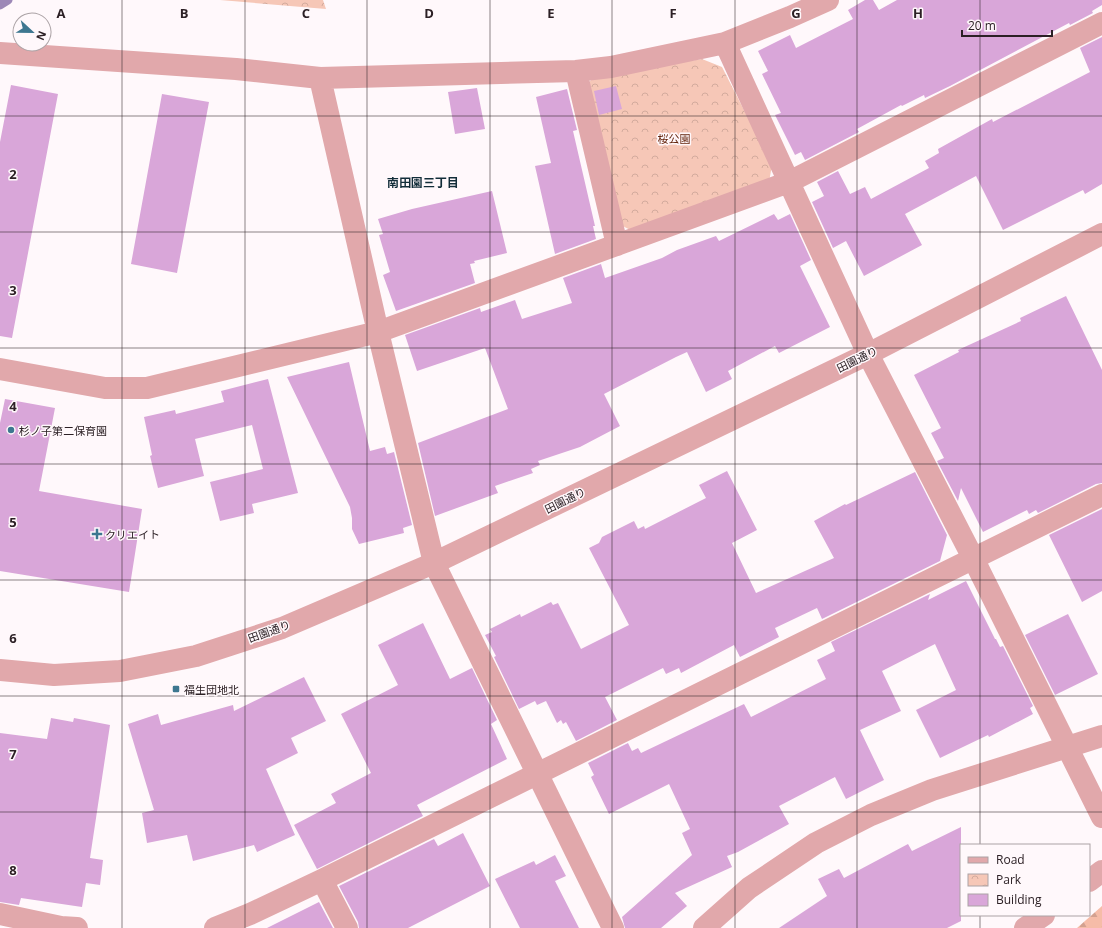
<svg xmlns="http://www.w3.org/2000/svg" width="1102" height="928" font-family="'Open Sans','Noto Sans JP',sans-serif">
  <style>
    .forest { fill: url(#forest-firs) }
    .park { fill: url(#park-crowns) }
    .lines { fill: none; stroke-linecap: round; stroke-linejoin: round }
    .stream { stroke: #9d88b7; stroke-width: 9 }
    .building { fill: #d9a6d9 }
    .minor { stroke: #e1a8ab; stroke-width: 22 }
    .grid { fill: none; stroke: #2c2025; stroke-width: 1; stroke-opacity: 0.55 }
    .poi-dot { fill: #3d7790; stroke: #fff8fb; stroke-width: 1.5 }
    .labels { text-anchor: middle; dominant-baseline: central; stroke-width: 3; stroke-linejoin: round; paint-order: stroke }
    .park-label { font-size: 11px; fill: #65260e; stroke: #fff8fb }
    .street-label { font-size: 11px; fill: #2c2025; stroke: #fff8fb }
    .poi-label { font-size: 11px; fill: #2c2025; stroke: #fff8fb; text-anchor: start }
    .neighbourhood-label { font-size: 12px; font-weight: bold; fill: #122d39; stroke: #fff8fb }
    .grid-label { font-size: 13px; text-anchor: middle; font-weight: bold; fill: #2c2025; stroke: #fff8fb; stroke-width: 3; stroke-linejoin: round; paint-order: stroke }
  </style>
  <defs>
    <pattern id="forest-firs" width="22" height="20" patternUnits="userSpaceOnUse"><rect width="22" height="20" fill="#f6bca8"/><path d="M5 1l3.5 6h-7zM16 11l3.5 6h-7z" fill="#d3a190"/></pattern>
    <pattern id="park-crowns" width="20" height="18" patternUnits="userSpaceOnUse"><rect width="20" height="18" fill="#f6c7b7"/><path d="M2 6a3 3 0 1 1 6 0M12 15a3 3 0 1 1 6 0" fill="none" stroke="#d3ab9d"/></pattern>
  </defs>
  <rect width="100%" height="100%" fill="#fff8fb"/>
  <!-- forest -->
  <path class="forest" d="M 1102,906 L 1102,928 L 1077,928 Z"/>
  <!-- park -->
  <path class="park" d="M 220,0 L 323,0 L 326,9 Z
    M 702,59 L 722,67 L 772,165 L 769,182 L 634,232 L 619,224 L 584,89 L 594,76 Z"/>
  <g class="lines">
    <!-- stream -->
    <path class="stream" d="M 0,5 L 8,0"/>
  </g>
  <!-- building -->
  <path class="building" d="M 865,0 L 873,0 L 879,10 L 897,0 L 1102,0 L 1102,5 L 1092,11 L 1093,13 L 1070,25 L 1069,23 L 950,86 L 925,98 L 924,95 L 902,106 L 901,105 L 857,129 L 859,132 L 805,160 L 801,152 L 795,155 L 775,115 L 781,113 L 762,74 L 768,71 L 758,51 L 790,35 L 796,48 L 853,19 L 848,10 Z
    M 1102,37 L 1102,184 L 1085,194 L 1083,190 L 1003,230 L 976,176 L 905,214 L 922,245 L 864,276 L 846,241 L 833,248 L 812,202 L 824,196 L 817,182 L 838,171 L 850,194 L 865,187 L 871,199 L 929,168 L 925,161 L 939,153 L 938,149 L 992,119 L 993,122 L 1090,72 L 1080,48 Z
    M 11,85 L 58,94 L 12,338 L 0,336 L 0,142 Z
    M 616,86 L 622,109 L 599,115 L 594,91 Z
    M 477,88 L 485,129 L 455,134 L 448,92 Z
    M 567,89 L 577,130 L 573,131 L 595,226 L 593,226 L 596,239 L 555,254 L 535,166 L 551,163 L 536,97 Z
    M 162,94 L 209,102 L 177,273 L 131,264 Z
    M 492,191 L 507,253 L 474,261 L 475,263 L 470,264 L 475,283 L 396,311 L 383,275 L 390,272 L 379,235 L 383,234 L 378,219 L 412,209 Z
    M 774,214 L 778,220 L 790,214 L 811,260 L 800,266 L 830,327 L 779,353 L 775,346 L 728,371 L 732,379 L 706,392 L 687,352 L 676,357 L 604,394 L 620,426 L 580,447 L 538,461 L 540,465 L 531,469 L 533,473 L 495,486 L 498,493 L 435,516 L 418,443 L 508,409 L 485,348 L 417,371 L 405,335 L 480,308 L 481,312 L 515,300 L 522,319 L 572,303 L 563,278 L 601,264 L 605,278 L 662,258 L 677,250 L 716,236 L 719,241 Z
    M 1066,296 L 1102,370 L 1102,483 L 1096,484 L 1038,513 L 1036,510 L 1029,514 L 1027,510 L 983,532 L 961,488 L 958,501 L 937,461 L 944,458 L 931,433 L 941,428 L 914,375 L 959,352 L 958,350 L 1021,321 L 1020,318 Z
    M 349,362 L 370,451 L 385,447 L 387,454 L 394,452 L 412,525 L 403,528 L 404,533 L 359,544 L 352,529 L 352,518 L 350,507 L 287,377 Z
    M 268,379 L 298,493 L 252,504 L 254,513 L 220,521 L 210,482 L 263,469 L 252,425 L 195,439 L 204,476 L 158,488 L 150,456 L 152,455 L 144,417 L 175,410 L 176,414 L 224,402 L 221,391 Z
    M 5,399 L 55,408 L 39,491 L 142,509 L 129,592 L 0,571 L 0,423 Z
    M 727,471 L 757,530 L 732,543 L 756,593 L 834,558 L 814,521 L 845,504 L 846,505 L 915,472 L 947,535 L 940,561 L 822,619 L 817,608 L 775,628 L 779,637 L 740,657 L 734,645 L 681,673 L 679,668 L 666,674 L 663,668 L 605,697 L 617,720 L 576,741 L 566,722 L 563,724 L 561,720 L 557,723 L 546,701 L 537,705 L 535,701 L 519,709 L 494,657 L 496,656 L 485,635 L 492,632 L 490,629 L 520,614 L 521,617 L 551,602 L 553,605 L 558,603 L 581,649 L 629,625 L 589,548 L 599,543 L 602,537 L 634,521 L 638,529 L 644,526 L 645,529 L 706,498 L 699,485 Z
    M 1102,509 L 1102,591 L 1082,602 L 1049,535 Z
    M 966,581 L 995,639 L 996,639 L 1000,647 L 1003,646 L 1033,706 L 1030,708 L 1033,714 L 989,737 L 988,735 L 940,758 L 916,710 L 956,690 L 935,644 L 882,671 L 901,711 L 860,730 L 884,780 L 846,799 L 835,777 L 779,806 L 789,824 L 738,852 L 727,856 L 732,867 L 675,893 L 687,906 L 661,928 L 625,928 L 622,917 L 692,855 L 682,833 L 690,829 L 669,784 L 609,814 L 591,777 L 594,775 L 588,763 L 628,743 L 632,751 L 638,748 L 641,753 L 744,704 L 751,717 L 826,679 L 817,660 L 835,651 L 831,642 L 930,594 L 928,600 Z
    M 1068,614 L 1098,674 L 1055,695 L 1025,635 Z
    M 423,623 L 450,679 L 472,668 L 497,720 L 491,724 L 507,759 L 417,805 L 423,816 L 317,869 L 294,825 L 336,803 L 331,794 L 371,773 L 341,714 L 398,685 L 378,645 Z
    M 304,677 L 326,721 L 291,738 L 298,753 L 266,769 L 295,835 L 257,852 L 254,845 L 193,861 L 187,835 L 147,843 L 142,813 L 154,810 L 128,724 L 158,714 L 161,725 L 233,705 L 234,711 Z
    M 51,718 L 73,722 L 74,718 L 110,725 L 90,858 L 103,860 L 100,885 L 86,883 L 82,907 L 21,898 L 19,905 L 0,902 L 0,733 L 47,739 Z
    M 961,827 L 961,921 L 947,928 L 779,928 L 827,896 L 818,879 L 839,869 L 844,878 L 908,844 L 912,851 Z
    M 463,833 L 490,886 L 408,928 L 359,928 L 358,922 L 339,886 L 434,839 L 438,846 Z
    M 555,855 L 566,876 L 555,881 L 579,928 L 520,928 L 495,879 L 534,861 L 536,865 Z
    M 319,902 L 333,928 L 267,928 Z"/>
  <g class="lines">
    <!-- minor -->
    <path class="minor" d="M 725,43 L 868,354 L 973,558 L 1102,817
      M 0,53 L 236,69 L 320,78 L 576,71 L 611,67 L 725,43 L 790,17 L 828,0
      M 576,71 L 617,245
      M 320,78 L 378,332 L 434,563 L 613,928
      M 0,369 L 105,388 L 147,388 L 378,332 L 789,182 L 1102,23
      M 0,670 L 54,675 L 120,671 L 196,656 L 282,628 L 434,563 L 868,354 L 1102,234
      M 322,880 L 347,928
      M 1089,881 L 1102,871
      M 0,914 L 61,927 L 77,928
      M 215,928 L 250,914 L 322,880 L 1102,495
      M 704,928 L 749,888 L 816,843 L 871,815 L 932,790 L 1102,736
      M 1025,928 L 1044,915"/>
  </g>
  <!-- grid -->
  <path class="grid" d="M 122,0 L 122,928M 245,0 L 245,928M 367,0 L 367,928M 490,0 L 490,928M 612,0 L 612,928M 735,0 L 735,928M 857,0 L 857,928M 980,0 L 980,845M 0,116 L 1102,116M 0,232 L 1102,232M 0,348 L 1102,348M 0,464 L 1102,464M 0,580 L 1102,580M 0,696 L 1102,696M 0,812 L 1102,812M 980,915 L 980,928"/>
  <!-- markers -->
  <g class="poi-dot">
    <circle cx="11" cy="430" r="4"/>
    <path d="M95 528h4v4h4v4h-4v4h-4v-4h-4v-4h4z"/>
    <rect x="172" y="685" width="8" height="8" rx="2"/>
  </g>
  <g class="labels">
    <!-- park labels -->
    <g class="park-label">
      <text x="674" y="138">桜公園</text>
    </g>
    <!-- street labels -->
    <g class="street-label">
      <text transform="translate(857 359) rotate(-26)">田園通り</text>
      <text transform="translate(565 500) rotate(-26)">田園通り</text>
      <text transform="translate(269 631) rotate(-20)">田園通り</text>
    </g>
    <!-- poi labels -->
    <g class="poi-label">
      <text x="19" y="430">杉ノ子第二保育園</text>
      <text x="105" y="534">クリエイト</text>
      <text x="184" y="689">福生団地北</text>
    </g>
    <!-- neighbourhood labels -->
    <g class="neighbourhood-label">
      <text x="423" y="182">南田園三丁目</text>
    </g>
  </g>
  <g class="grid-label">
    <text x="61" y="18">A</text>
    <text x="184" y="18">B</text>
    <text x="306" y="18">C</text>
    <text x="429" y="18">D</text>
    <text x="551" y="18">E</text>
    <text x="673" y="18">F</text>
    <text x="796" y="18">G</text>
    <text x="918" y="18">H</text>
    <text x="13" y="179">2</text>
    <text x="13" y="295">3</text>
    <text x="13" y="411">4</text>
    <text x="13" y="527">5</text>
    <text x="13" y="643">6</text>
    <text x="13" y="759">7</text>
    <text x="13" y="875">8</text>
  </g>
  <!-- legend -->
  <rect x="960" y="844" width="130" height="72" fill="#fff8fb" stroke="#aba2a5"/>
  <rect x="968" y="857" width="20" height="6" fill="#e1a8ab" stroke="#aba2a5"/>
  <text x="996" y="864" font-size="12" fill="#2c2025">Road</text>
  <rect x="968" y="874" width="20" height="12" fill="url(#park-crowns)" stroke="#aba2a5"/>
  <text x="996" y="884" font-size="12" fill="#2c2025">Park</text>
  <rect x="968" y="894" width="20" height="12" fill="#d9a6d9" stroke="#aba2a5"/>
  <text x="996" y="904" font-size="12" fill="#2c2025">Building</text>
  <!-- north arrow -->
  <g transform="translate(32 32) rotate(112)"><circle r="19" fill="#fff8fb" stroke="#aba2a5"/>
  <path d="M0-3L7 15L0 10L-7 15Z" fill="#3d7790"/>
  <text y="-6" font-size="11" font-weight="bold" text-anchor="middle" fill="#2c2025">N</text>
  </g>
  <!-- scale -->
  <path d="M962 30v6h90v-6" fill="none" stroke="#2c2025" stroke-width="2"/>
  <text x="968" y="30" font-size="12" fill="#2c2025" stroke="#fff8fb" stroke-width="3" paint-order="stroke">20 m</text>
</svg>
